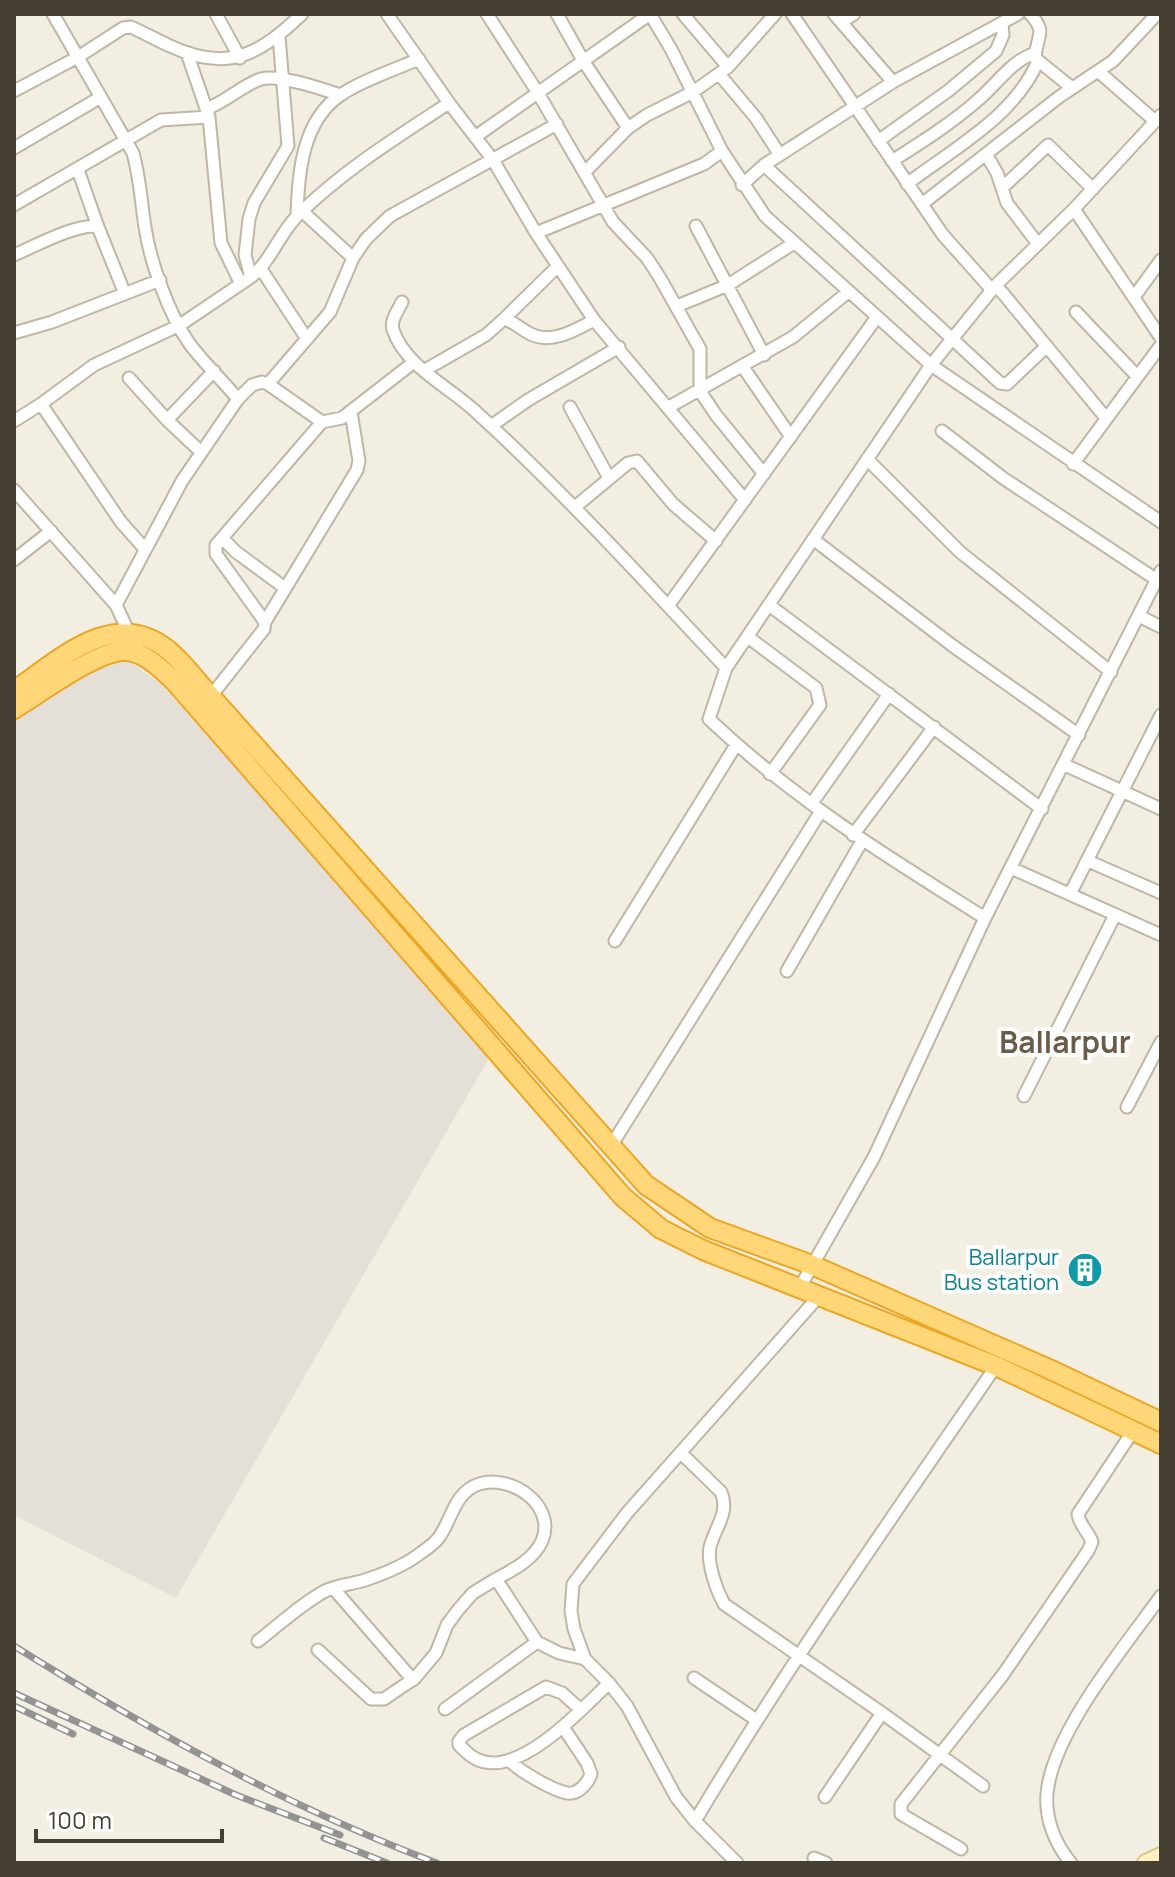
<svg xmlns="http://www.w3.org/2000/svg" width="1175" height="1877" font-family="Manrope,sans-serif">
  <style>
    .industrial { fill: #e4dfd7 }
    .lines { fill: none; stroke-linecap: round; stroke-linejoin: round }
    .minor-casing { stroke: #bfb6a4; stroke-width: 15 }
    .secondary-casing { stroke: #d7c58c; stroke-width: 20 }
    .trunk-casing { stroke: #eca623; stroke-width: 22 }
    .minor { stroke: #fff; stroke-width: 11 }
    .secondary { stroke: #fff1c0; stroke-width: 16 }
    .trunk { stroke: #ffd778; stroke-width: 18 }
    .rail-casing { stroke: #939393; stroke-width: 7 }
    .rail { stroke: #fff; stroke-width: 4; stroke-dasharray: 12; stroke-linecap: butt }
    .labels { text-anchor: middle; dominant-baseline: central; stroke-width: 8; stroke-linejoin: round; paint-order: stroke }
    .culture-label { font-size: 22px; fill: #0d838f; stroke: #fff; text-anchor: end }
    .district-label { font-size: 30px; font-weight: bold; fill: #695c48; stroke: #fff }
  </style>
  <rect width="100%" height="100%" fill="#f3eee2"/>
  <!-- industrial -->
  <path class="industrial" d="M 124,658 L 160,683 L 492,1053 L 176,1598 L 14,1515 L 14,717 L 88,673 Z"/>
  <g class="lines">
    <defs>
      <path id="minor" d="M 53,14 L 133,153 C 140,178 141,202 145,227 C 150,262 169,314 189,343 C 203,362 222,380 238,399
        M 216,14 L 240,58
        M 387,14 L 449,103 L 493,160 L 536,233
        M 487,14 L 538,93 L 613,222 L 647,258 L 660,278 L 700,349 L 700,391 L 716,415 L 764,474
        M 557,14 L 584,62 L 628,128
        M 650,14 L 671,49 L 722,151 L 765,216 L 931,365 L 1161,522
        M 683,14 L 728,67
        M 792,14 L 943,235 L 992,290
        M 834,14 L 893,82
        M 1030,14 C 1048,33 1036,36 1035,58 L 1072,88
        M 841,22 L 854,14
        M 187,53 L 209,117 L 221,243 L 241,284
        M 1098,71 L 1155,121
        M 719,74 L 756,118 L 780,155
        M 14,91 L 78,57 L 123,28 L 131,27 C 144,33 157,40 170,46 C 228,73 259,55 302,14
        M 206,109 C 226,102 244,84 261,79 C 278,74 323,89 340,95
        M 475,137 L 650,14
        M 878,141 L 948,91 L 996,51 L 1003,35 L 1002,24
        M 14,148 L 101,97
        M 986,154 L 997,173 L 1007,203 L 1038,244
        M 892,161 C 922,142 952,123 978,100 C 997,84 1011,61 1035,53
        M 764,165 L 1000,383 L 1007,384 L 1047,346
        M 78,170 L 98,227
        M 585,172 L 628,128 L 647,115 L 693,92 L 728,67 L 775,14
        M 907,184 C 953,149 1015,116 1038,61
        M 742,185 L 764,165 L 893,82 L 1018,14
        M 1002,188 L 1048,145 L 1093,189
        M 922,204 L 1059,97 L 1113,61 L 1157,14
        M 14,205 L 161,120 L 209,117
        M 1074,209 L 1161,338
        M 302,211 L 353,258
        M 297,216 C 298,175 302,122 339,96 C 360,81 394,70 419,59
        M 696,226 L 764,355
        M 14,255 C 33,247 79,222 98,227 L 125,294
        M 261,269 L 307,339
        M 251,277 L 245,255 L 249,219 L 254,203 L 288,146 L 279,36
        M 996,285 L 1106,418
        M 1134,297 L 1161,260
        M 402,302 C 398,311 390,320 393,330 C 406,367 448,386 475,411 C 543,473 606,539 668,606 L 877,317
        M 677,306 L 728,285 L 794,243
        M 1076,312 L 1137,376
        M 504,319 L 558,266
        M 594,320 L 745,500
        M 14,333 L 52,322 L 160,280
        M 743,367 L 791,437
        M 425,370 L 486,335 L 504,319 C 514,322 518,327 527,332 C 549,346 574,331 594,320 L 536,233 L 704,164 L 722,151
        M 129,378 L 167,420 L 201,452
        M 268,384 L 330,312 L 353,258 L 366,239 L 390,216 L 557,124
        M 41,404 L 121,522 L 144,548
        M 570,407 L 609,478
        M 669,407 L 793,337 L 848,292
        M 167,420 L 214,371
        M 14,421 L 41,404 L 94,365 L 180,325 L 251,277 C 272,260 280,232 299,214 C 344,170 397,137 449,103
        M 491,426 L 528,400 L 619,347
        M 942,431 L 1003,478 L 1157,580
        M 867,459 L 960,552 L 1111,672
        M 1073,464 L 1161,345
        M 14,490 L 116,605 L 130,635
        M 575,507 L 628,463 L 637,461 L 673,504 L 716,541
        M 222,538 L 236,552 L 285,588
        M 813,539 L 953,646 L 1079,735
        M 14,560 L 51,531
        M 116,605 L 182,481 L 212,437 L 238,399 L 252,385 L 262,382 L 268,384 L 322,422 L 342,418 L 414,362
        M 769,605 L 1042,809
        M 668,606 L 726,668 L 931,365 L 996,285 L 1074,209 L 1161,115
        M 1139,616 L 1161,627
        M 265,622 L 357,470 L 359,461 L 351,412
        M 748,637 L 816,688 L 820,705 L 770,774
        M 726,668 L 709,719 C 792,798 889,858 985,918
        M 211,696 L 264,629 L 265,622 L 216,554 L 216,545 L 322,422
        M 1065,765 L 1161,809
        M 812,803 L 889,694
        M 853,835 L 934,727
        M 1088,861 L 1161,893
        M 1011,868 L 1161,935
        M 1070,894 L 1161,715
        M 615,941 L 736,745
        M 787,971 L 862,841
        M 1024,1096 L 1115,915
        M 1127,1107 L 1161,1042
        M 611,1146 L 821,811
        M 800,1287 L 874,1157 L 985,918 L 1161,571
        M 681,1453 L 721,1492 C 730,1513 715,1527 710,1547 C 707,1564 716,1589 724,1604 L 882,1713 L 983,1786
        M 333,1588 L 413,1680
        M 258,1641 C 280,1624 302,1603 327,1590 C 340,1584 355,1584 368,1579 C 386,1573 407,1564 422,1552 C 428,1548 436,1542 440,1536 C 452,1518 455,1492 479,1484 C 511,1474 557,1505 542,1541 C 534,1559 513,1570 496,1579 L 537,1642 L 559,1653 L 585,1659 L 609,1683 L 627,1706 L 676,1797 L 695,1821 L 737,1863
        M 318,1650 L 371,1699 L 384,1699 L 415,1678 L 436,1653 L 447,1625 L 458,1610 L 473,1593 L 496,1579
        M 585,1659 L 574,1629 L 571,1611 L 573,1584 L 627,1513 L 820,1295
        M 694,1678 L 755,1719
        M 445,1709 L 537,1642
        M 581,1710 L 562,1693 L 546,1687 L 464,1735 L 459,1741 L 459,1745 C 467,1753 474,1760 485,1762 C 525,1771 582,1709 609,1683
        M 509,1760 C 519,1771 552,1790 567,1793 C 578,1795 588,1783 591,1774 L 587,1763 L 563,1727
        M 825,1797 L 882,1713
        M 695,1821 C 788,1665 893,1516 996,1366
        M 961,1849 L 906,1817 L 901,1814 L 901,1804 L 1002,1676 L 1088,1551 L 1092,1542 C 1089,1532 1079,1525 1078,1514 L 1133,1431
        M 814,1858 L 826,1863
        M 1071,1863 C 1055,1844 1045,1819 1047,1794 C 1052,1733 1125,1646 1161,1596"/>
      <path id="secondary" d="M 1146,1863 L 1161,1856"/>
      <path id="trunk" d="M 14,691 C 59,660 114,606 168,650 C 179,659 189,671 198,682 L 646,1185 L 710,1228 L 812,1265 L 1049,1369 L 1161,1422
        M 14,709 C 39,694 99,649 126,651 C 145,652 161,669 174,681 L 623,1197 L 661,1229 L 703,1250 L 996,1366 L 1161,1444"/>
    </defs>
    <!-- minor casing -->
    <use href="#minor" class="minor-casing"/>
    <!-- secondary casing -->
    <use href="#secondary" class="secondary-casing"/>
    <!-- trunk casing -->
    <use href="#trunk" class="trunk-casing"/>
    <!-- minor -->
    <use href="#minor" class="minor"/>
    <!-- secondary -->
    <use href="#secondary" class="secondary"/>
    <!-- trunk -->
    <use href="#trunk" class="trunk"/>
    <defs>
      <path id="rail" d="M 14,1646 C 149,1730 288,1807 437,1863
        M 14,1693 L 236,1795 L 340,1835
        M 14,1706 L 73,1734
        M 324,1838 L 387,1863"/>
    </defs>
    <!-- rail casing -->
    <use href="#rail" class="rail-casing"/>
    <!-- rail -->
    <use href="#rail" class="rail"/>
  </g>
  <!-- icons -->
  <defs>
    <symbol id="building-disc" viewBox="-11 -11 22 22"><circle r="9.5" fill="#0f9aa8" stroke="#fff"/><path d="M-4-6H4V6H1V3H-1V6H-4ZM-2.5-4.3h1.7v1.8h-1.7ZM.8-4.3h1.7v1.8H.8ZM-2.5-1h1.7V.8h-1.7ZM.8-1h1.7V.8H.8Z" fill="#fff"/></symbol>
  </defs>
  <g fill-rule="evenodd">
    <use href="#building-disc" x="1065" y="1250" width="40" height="40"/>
  </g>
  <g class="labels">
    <!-- culture labels -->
    <g class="culture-label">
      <text x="1059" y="1257">Ballarpur<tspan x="1059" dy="25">Bus station</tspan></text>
    </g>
    <!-- district labels -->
    <g class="district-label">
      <text x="1065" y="1041">Ballarpur</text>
    </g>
  </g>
  <!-- border -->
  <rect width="1175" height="1877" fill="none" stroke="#453e32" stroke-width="32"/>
  <!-- scale -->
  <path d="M36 1829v12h186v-12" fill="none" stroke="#453e32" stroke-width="4"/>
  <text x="48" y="1829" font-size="24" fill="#453e32" stroke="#ffffff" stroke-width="6" paint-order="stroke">100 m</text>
</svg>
